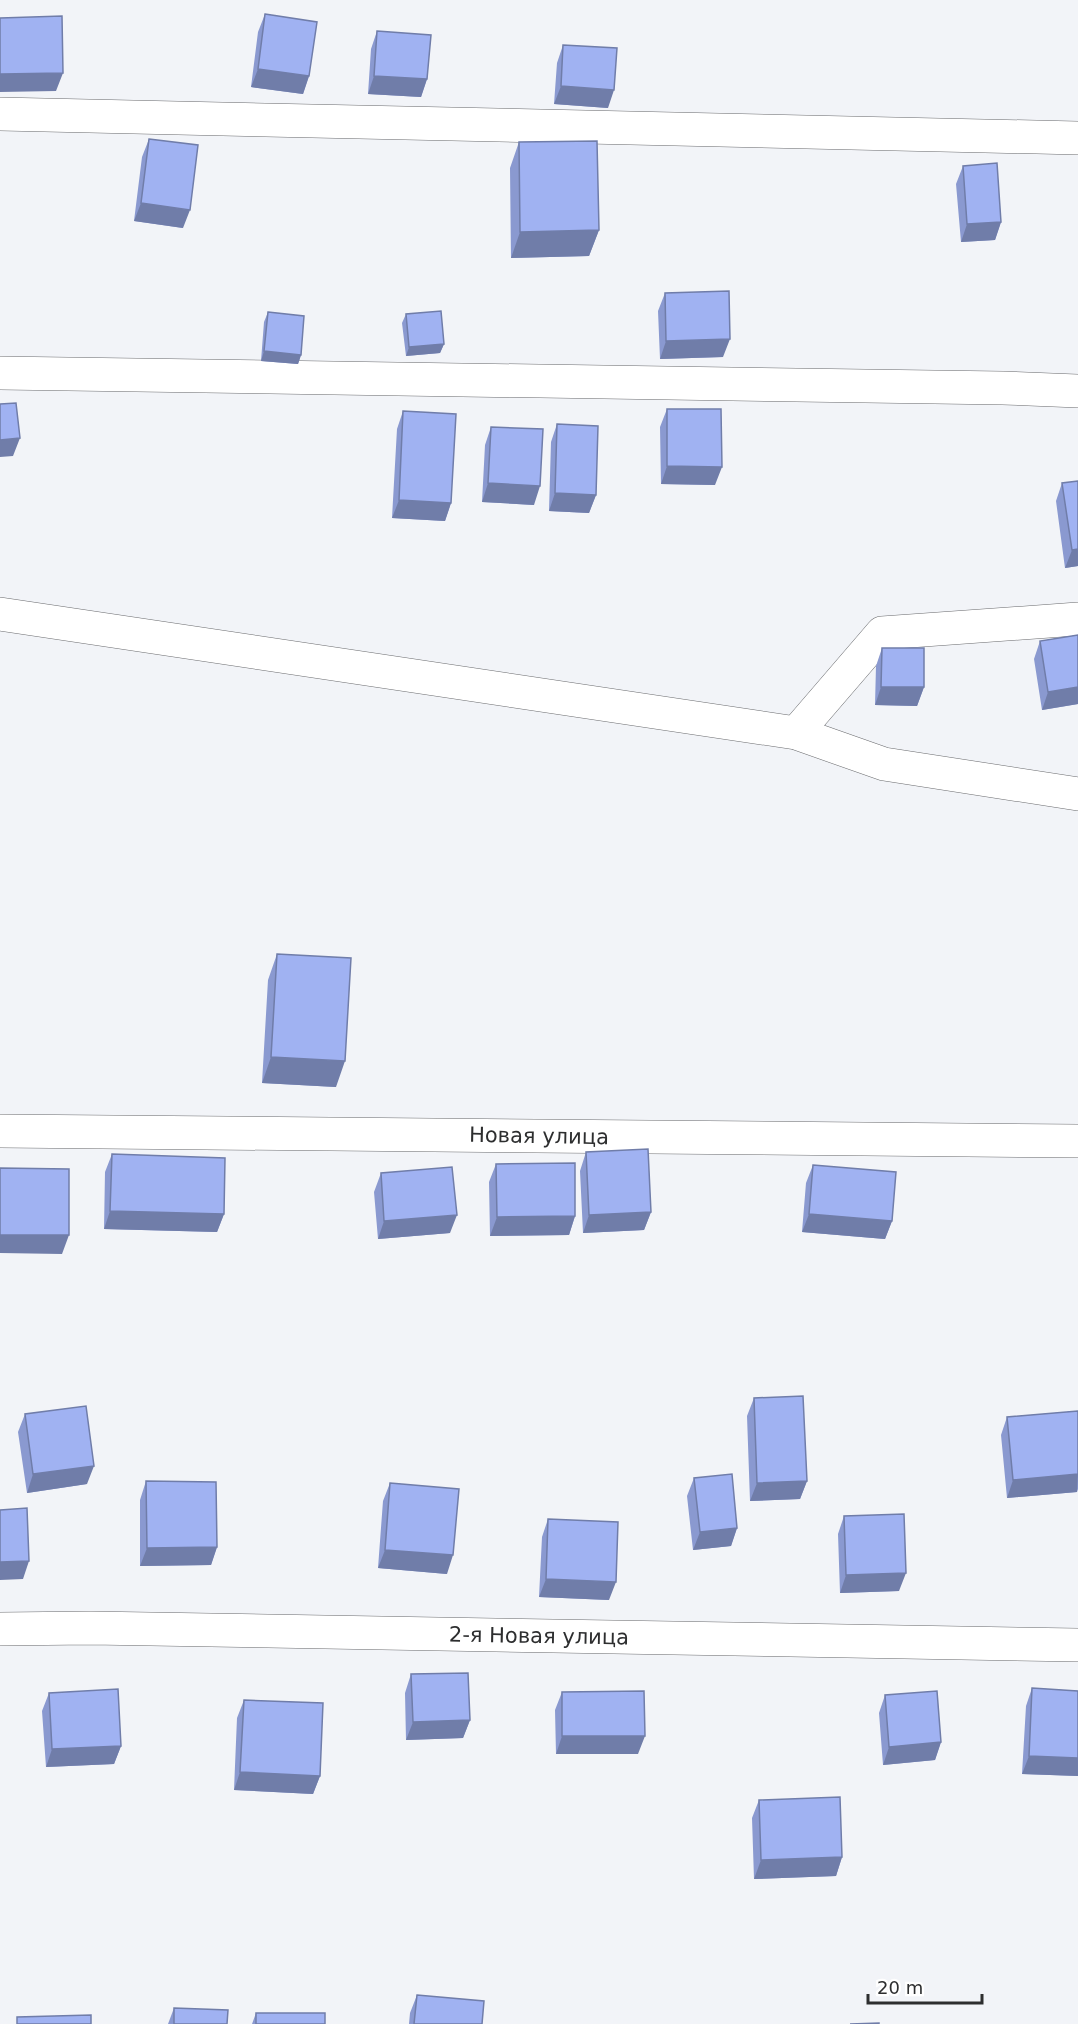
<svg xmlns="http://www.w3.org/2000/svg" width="1078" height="2024" font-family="'DejaVu Sans',sans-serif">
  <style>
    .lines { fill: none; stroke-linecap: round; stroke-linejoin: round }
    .minor-casing { stroke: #6a6b6e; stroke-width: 34 }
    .minor { stroke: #fff; stroke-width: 33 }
    .wall { fill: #8a99d0 }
    .shaded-wall { fill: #707da9 }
    .building { fill: #a0b2f2; stroke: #707da9; stroke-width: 1.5 }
    .labels { text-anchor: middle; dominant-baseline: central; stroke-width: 4.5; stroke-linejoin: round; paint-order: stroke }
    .street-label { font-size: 21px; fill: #2d2e2f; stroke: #fff }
  </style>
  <rect width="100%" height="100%" fill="#f2f4f8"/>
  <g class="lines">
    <defs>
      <path id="minor" d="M 0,114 L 1078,138
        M 0,373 L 1003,388 L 1078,391
        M 0,614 L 796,733 L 884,764 L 1078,794
        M 796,733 L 882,633 L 1078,619
        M 0,1131 L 1078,1141
        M 0,1629 L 91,1628 L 1078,1645"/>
    </defs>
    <!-- minor casing -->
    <use href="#minor" class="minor-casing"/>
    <!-- minor -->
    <use href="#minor" class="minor"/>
  </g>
  <!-- wall -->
  <path class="wall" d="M 265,14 L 309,76 L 303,94 L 251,87 L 258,32 Z
    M 377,31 L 427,79 L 421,97 L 368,94 L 371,49 Z
    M 563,45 L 608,108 L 554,104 L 557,63 Z
    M 149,139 L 183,228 L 134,221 L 142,157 Z
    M 519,142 L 599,230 L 589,256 L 511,258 L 510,168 Z
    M 963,166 L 1001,222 L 995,240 L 961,242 L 956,184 Z
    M 665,293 L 723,357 L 660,359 L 658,311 Z
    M 268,312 L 301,355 L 298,364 L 261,361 L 264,322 Z
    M 406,314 L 444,344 L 440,353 L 406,356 L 402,323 Z
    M 667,409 L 715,485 L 661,484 L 660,427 Z
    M 403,411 L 451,503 L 445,521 L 392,518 L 397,429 Z
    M 557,424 L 596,495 L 589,513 L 549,511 L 551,442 Z
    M 491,427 L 534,505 L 482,502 L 485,445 Z
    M 1062,483 L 1078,566 L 1065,568 L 1056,501 Z
    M 1078,635 L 1078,704 L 1042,710 L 1034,659 L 1040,641 Z
    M 882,648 L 924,687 L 917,706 L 875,705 L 876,666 Z
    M 277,954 L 336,1087 L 262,1083 L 268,980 Z
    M 586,1152 L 651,1212 L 644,1230 L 583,1233 L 580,1171 Z
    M 112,1154 L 224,1214 L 217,1232 L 104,1229 L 105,1172 Z
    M 496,1164 L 575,1216 L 569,1235 L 490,1236 L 489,1182 Z
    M 813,1165 L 892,1221 L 885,1239 L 802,1232 L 806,1183 Z
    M 381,1173 L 450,1233 L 378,1239 L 374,1192 Z
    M 754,1398 L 807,1481 L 800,1499 L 750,1501 L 747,1416 Z
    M 1078,1411 L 1078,1489 L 1077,1492 L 1007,1498 L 1001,1435 L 1007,1417 Z
    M 25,1414 L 87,1484 L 27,1493 L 18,1432 Z
    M 694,1478 L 737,1528 L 731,1546 L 693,1550 L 687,1496 Z
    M 146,1481 L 217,1547 L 211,1565 L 140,1566 L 140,1500 Z
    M 390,1483 L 447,1574 L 378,1568 L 383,1501 Z
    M 844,1516 L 899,1591 L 840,1593 L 838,1534 Z
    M 548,1519 L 609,1600 L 539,1597 L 542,1537 Z
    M 411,1674 L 470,1720 L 463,1738 L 406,1740 L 405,1693 Z
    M 1032,1688 L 1078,1691 L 1078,1776 L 1022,1774 L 1026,1706 Z
    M 562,1692 L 638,1754 L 556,1754 L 555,1710 Z
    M 49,1693 L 121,1746 L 114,1764 L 46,1767 L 42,1711 Z
    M 885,1695 L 941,1742 L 935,1760 L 883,1765 L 879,1713 Z
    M 244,1700 L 320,1776 L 313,1794 L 234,1790 L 237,1718 Z
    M 759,1800 L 842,1857 L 836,1876 L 754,1879 L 752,1818 Z
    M 417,1995 L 482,2024 L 409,2024 L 410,2013 Z
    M 174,2008 L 227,2024 L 168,2024 Z
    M 256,2013 L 325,2024 L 252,2024 Z"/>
  <!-- shaded-wall -->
  <path class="shaded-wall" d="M 258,69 L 309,76 L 303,94 L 251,87 Z
    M 63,73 L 56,91 L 0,92 L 0,74 Z
    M 374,76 L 427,79 L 421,97 L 368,94 Z
    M 561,86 L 614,90 L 608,108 L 554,104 Z
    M 141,203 L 190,210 L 183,228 L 134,221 Z
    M 1001,222 L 995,240 L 961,242 L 967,224 Z
    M 599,230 L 589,256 L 511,258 L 520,232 Z
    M 730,339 L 723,357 L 660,359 L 666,341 Z
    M 444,344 L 440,353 L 406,356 L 409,347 Z
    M 264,351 L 301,355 L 298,364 L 261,361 Z
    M 20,438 L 13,456 L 0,457 L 0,440 Z
    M 667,466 L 722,467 L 715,485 L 661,484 Z
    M 488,483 L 540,486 L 534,505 L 482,502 Z
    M 555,493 L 596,495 L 589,513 L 549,511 Z
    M 399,500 L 451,503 L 445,521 L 392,518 Z
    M 1078,549 L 1078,566 L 1065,568 L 1072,550 Z
    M 881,687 L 924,687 L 917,706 L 875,705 Z
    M 1078,687 L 1078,704 L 1042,710 L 1048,692 Z
    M 271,1057 L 345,1061 L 336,1087 L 262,1083 Z
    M 110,1211 L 224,1214 L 217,1232 L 104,1229 Z
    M 651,1212 L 644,1230 L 583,1233 L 589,1215 Z
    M 809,1214 L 892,1221 L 885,1239 L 802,1232 Z
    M 457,1215 L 450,1233 L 378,1239 L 384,1221 Z
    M 575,1216 L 569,1235 L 490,1236 L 497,1217 Z
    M 0,1235 L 69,1235 L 62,1254 L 0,1253 Z
    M 94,1466 L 87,1484 L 27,1493 L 33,1474 Z
    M 1078,1474 L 1077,1492 L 1007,1498 L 1013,1480 Z
    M 807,1481 L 800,1499 L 750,1501 L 757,1483 Z
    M 737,1528 L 731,1546 L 693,1550 L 700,1532 Z
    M 217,1547 L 211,1565 L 140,1566 L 147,1548 Z
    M 385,1550 L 453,1555 L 447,1574 L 378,1568 Z
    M 29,1561 L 23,1579 L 0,1580 L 0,1562 Z
    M 906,1573 L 899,1591 L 840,1593 L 846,1575 Z
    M 546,1579 L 616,1582 L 609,1600 L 539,1597 Z
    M 470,1720 L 463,1738 L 406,1740 L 413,1722 Z
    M 562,1736 L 645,1736 L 638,1754 L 556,1754 Z
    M 941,1742 L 935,1760 L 883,1765 L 889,1747 Z
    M 121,1746 L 114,1764 L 46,1767 L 52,1749 Z
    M 1029,1756 L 1078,1758 L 1078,1776 L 1022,1774 Z
    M 240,1772 L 320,1776 L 313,1794 L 234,1790 Z
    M 842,1857 L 836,1876 L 754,1879 L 761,1860 Z"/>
  <!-- building -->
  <path class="building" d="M 265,14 L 317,22 L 309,76 L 258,69 Z
    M 62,16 L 63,73 L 0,74 L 0,18 Z
    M 377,31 L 431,35 L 427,79 L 374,76 Z
    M 563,45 L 617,48 L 614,90 L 561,86 Z
    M 149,139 L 198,145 L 190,210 L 141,203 Z
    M 597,141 L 599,230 L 520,232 L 519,142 Z
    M 997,163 L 1001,222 L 967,224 L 963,166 Z
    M 729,291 L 730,339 L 666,341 L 665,293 Z
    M 441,311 L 444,344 L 409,347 L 406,314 Z
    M 268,312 L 304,316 L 301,355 L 264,351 Z
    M 16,403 L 20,438 L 0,440 L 0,404 Z
    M 667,409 L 721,409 L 722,467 L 667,466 Z
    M 403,411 L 456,414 L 451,503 L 399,500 Z
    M 557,424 L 598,426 L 596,495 L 555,493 Z
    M 491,427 L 543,429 L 540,486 L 488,483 Z
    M 1078,481 L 1078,549 L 1072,550 L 1062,483 Z
    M 1078,635 L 1078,687 L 1048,692 L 1040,641 Z
    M 882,648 L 924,648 L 924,687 L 881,687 Z
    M 277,954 L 351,958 L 345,1061 L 271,1057 Z
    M 648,1149 L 651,1212 L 589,1215 L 586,1152 Z
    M 112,1154 L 225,1158 L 224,1214 L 110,1211 Z
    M 575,1163 L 575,1216 L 497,1217 L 496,1164 Z
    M 813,1165 L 896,1172 L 892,1221 L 809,1214 Z
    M 452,1167 L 457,1215 L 384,1221 L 381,1173 Z
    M 0,1168 L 69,1169 L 69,1235 L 0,1235 Z
    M 803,1396 L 807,1481 L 757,1483 L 754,1398 Z
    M 86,1406 L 94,1466 L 33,1474 L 25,1414 Z
    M 1078,1411 L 1078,1474 L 1013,1480 L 1007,1417 Z
    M 732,1474 L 737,1528 L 700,1532 L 694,1478 Z
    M 146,1481 L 216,1482 L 217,1547 L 147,1548 Z
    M 390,1483 L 459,1489 L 453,1555 L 385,1550 Z
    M 27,1508 L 29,1561 L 0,1562 L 0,1510 Z
    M 904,1514 L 906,1573 L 846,1575 L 844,1516 Z
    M 548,1519 L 618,1522 L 616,1582 L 546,1579 Z
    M 468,1673 L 470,1720 L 413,1722 L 411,1674 Z
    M 1032,1688 L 1078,1691 L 1078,1758 L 1029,1756 Z
    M 118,1689 L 121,1746 L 52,1749 L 49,1693 Z
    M 644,1691 L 645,1736 L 562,1736 L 562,1692 Z
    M 937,1691 L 941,1742 L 889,1747 L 885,1695 Z
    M 244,1700 L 323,1703 L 320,1776 L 240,1772 Z
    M 840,1797 L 842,1857 L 761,1860 L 759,1800 Z
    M 417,1995 L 484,2001 L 482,2024 L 414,2024 Z
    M 174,2008 L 228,2010 L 227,2024 L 174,2024 Z
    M 256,2013 L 325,2013 L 325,2024 L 256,2024 Z
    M 91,2015 L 91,2024 L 17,2024 L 17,2017 Z
    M 879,2023 L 879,2024 L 850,2024 Z"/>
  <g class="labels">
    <!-- street labels -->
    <g class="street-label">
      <text transform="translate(539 1136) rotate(1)">Новая улица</text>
      <text transform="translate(539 1636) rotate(1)">2-я Новая улица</text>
    </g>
  </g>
  <!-- scale -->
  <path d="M868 1994v9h114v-9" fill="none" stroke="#2d2e2f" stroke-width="3"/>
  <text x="877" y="1994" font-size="18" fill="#2d2e2f" stroke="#ffffff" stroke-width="4.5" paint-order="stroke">20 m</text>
</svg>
